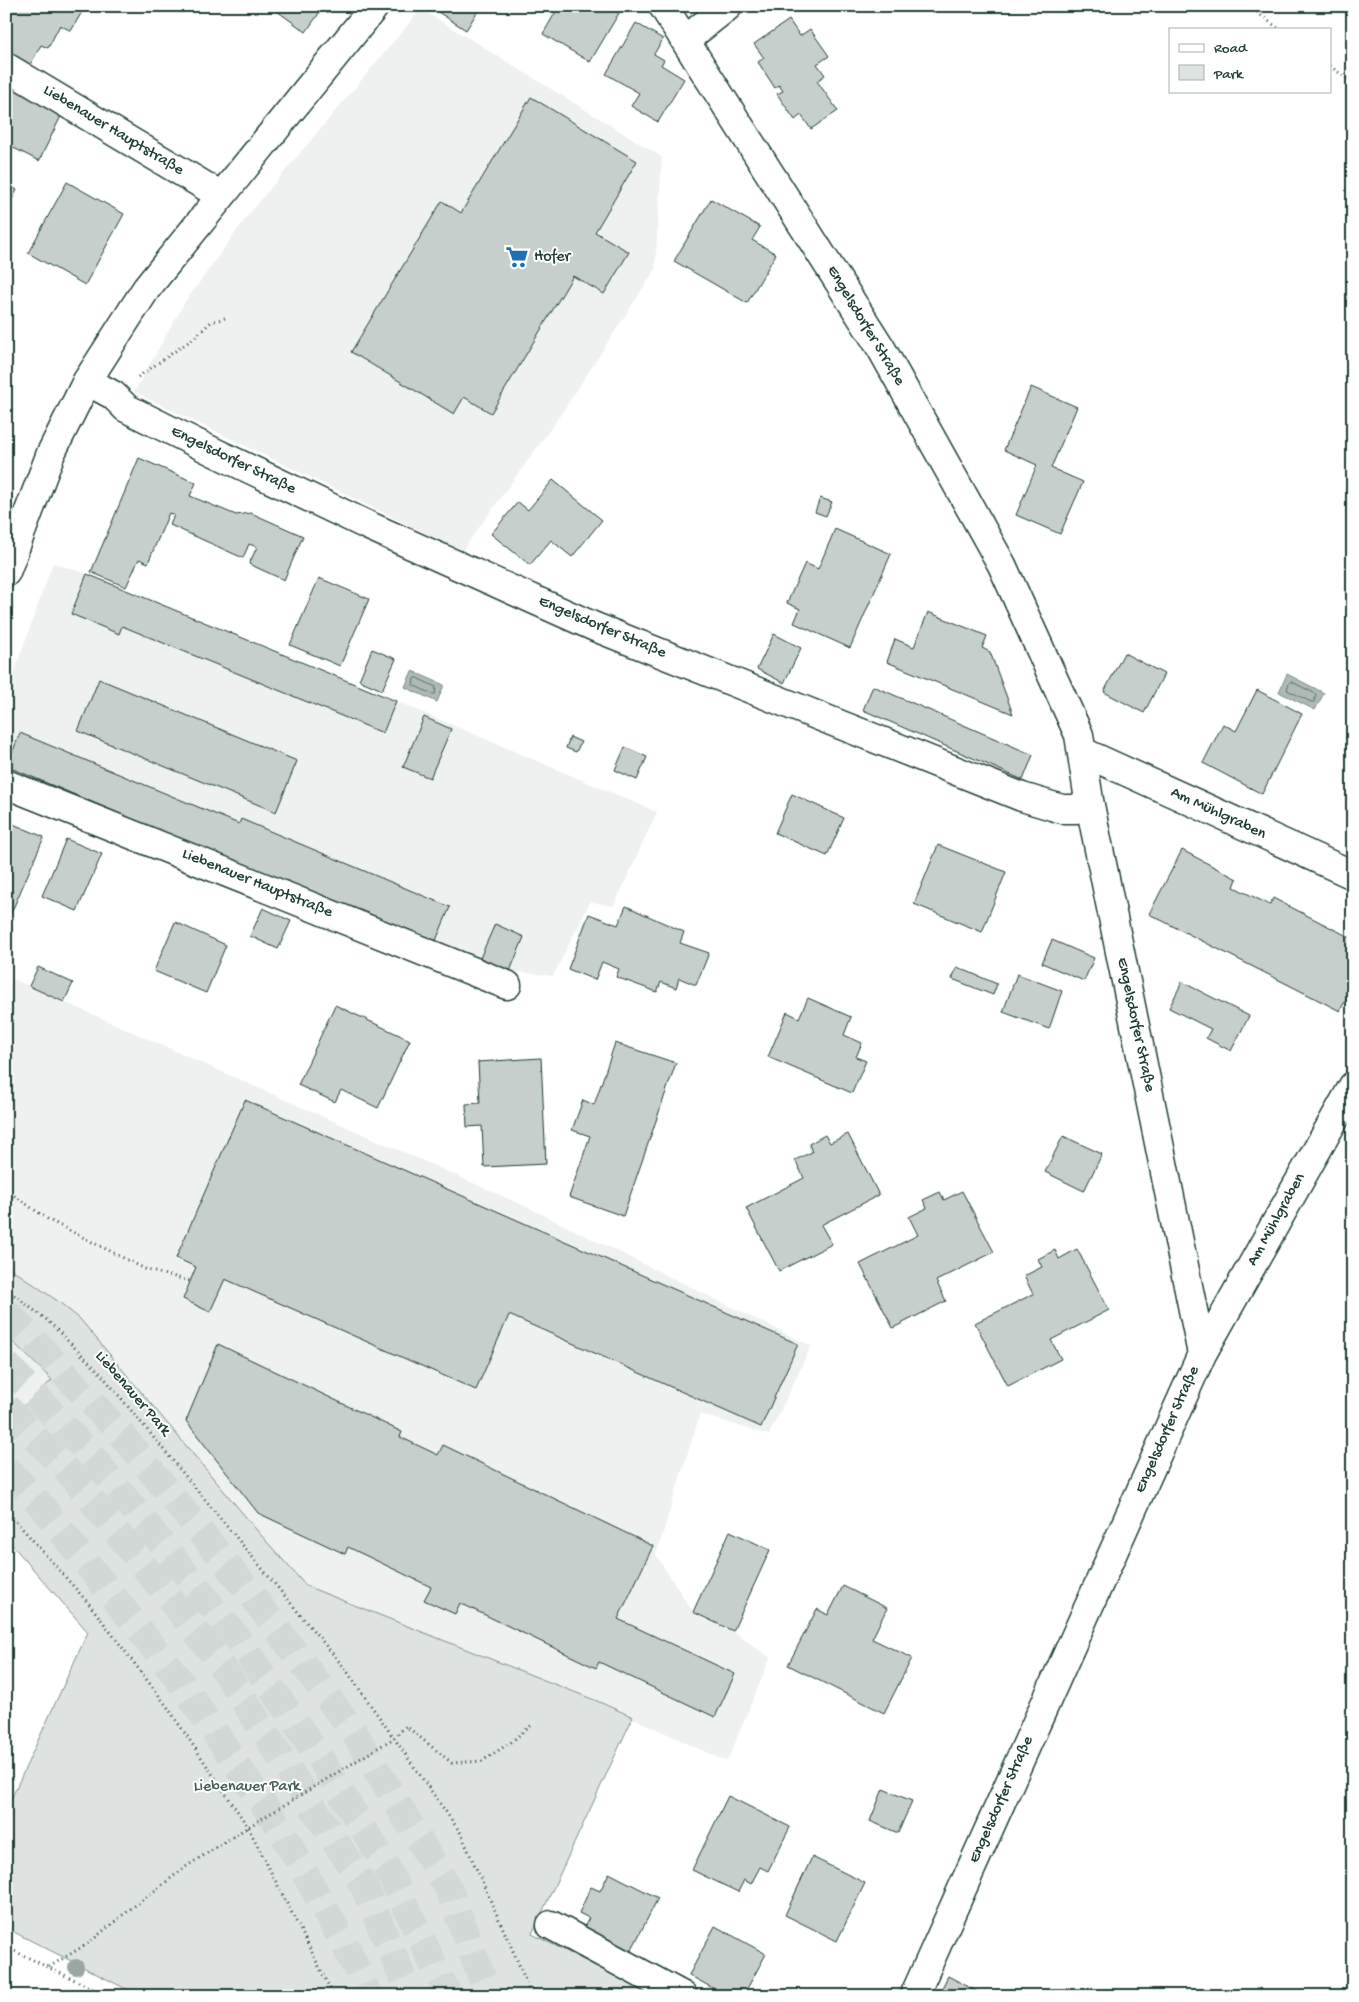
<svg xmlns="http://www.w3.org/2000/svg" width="1359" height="2002" font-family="'Gochi Hand',sans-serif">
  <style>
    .built { fill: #eef1f0 }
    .green { fill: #dee3e2; stroke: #7e908b }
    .water { fill: #afbab7; stroke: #758883 }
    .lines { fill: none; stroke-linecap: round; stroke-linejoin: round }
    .shore { stroke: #596f68; stroke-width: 1 }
    .building { fill: #c7cfcc; stroke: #1f3d34 }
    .major-tunnel { stroke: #d2d8d6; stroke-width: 28; stroke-dasharray: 28 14; stroke-linecap: butt }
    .minor-casing { stroke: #1f3d34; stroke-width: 31 }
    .major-casing { stroke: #1f3d34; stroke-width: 31 }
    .path { stroke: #1f3d34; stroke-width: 3; stroke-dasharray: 1 4; stroke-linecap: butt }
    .minor { stroke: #fff; stroke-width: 28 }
    .major { stroke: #fff; stroke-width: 28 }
    .tree { fill: #99a6a3 }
    .labels { text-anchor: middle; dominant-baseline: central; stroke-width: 4; stroke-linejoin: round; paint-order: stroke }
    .street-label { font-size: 16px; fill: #1f3d34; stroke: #fff }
    .poi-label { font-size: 16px; fill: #1f3d34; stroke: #fff; text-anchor: start }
    .park-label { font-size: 16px; fill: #455e57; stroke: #fff }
  </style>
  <rect width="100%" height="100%" fill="#fff"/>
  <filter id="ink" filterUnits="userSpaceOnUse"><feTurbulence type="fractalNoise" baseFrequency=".02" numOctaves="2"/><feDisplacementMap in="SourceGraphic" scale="10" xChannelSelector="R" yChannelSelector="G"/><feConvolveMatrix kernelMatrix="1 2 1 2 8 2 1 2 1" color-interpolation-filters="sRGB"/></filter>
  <g filter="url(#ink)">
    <!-- built -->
    <path class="built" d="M 421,9 L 662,157 L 655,270 L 557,420 L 462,551 L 134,392 L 185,302 L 249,214 Z
      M 53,563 L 87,574 L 396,701 L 657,812 L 614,906 L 590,902 L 553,976 L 510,971 L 480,958 L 434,945 L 6,766 L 6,695 Z
      M 6,976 L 527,1207 L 811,1346 L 769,1435 L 700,1414 L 656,1555 L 693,1612 L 733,1631 L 770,1658 L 727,1762 L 597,1701 L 306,1586 L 260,1534 L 80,1319 L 59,1302 L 6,1265 Z
      M 6,1335 L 52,1380 L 6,1422 Z"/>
    <!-- green -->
    <path class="green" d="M 6,1265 L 59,1302 L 80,1319 L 260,1534 L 306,1586 L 597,1701 L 633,1717 L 532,1934 L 655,1996 L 140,1996 L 6,1928 L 6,1810 L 88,1632 L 6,1538 L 6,1422 L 52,1380 L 6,1335 Z"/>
    <!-- water -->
    <path class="water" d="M 412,671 L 444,685 L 437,702 L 405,687 Z
      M 1287,674 L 1324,693 L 1315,710 L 1279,692 Z"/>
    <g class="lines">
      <!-- shore -->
      <path class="shore" d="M 417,678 L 436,687 L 435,694 L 432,694 L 413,685 L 414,679 Z
        M 1292,682 L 1316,694 L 1314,702 L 1311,702 L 1287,690 L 1289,683 Z"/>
    </g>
    <!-- building -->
    <path class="building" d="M 6,6 L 81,6 L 84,8 L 71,31 L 60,25 L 48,48 L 41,45 L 30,65 L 6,52 Z
      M 270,6 L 324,6 L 306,32 Z
      M 437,6 L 481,6 L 466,30 L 435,10 Z
      M 559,6 L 608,6 L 619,13 L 590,62 L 543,34 Z
      M 789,20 L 800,36 L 810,29 L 829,56 L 817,64 L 825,75 L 817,81 L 838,111 L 811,129 L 801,115 L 795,120 L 777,94 L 783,91 L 779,85 L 775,88 L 758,62 L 764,58 L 754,44 Z
      M 636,23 L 663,39 L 654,54 L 664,60 L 661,65 L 684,79 L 658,122 L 631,106 L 639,93 L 606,74 Z
      M 6,85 L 62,114 L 39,161 L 6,144 Z
      M 531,97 L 637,161 L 595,232 L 629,252 L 604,294 L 573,276 L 491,413 L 464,397 L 454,414 L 351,352 L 442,201 L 461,213 Z
      M 67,182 L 124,214 L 85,285 L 28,253 Z
      M 6,184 L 17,190 L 6,211 Z
      M 711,199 L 760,227 L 752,240 L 776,254 L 747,303 L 674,261 Z
      M 6,387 L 12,401 L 6,414 Z
      M 1031,387 L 1077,407 L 1051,468 L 1083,482 L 1060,534 L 1016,515 L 1037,465 L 1004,450 Z
      M 139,458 L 196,483 L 190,496 L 236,515 L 251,513 L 303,536 L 284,580 L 249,564 L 257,547 L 249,544 L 243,558 L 170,525 L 174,515 L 169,513 L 148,563 L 139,559 L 126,587 L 91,572 Z
      M 553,480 L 602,520 L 572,557 L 551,540 L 530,565 L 491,534 L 518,502 L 528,510 Z
      M 820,498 L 832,502 L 826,516 L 815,512 Z
      M 835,529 L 891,554 L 850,648 L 794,623 L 800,609 L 787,603 L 805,563 L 818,569 Z
      M 87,574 L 396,701 L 383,733 L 122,626 L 119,634 L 71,614 Z
      M 319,578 L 369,599 L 340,666 L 290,645 Z
      M 928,612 L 987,636 L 982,648 L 990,652 L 1013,714 L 887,662 L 895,639 L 914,647 Z
      M 774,634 L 801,648 L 784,683 L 757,669 Z
      M 372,649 L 396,659 L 382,690 L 359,680 Z
      M 1124,653 L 1164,674 L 1144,713 L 1104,692 Z
      M 99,679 L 297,761 L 276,812 L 78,731 Z
      M 873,686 L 1033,755 L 1023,780 L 863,710 Z
      M 1257,690 L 1302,714 L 1262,794 L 1203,763 L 1223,724 L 1236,731 Z
      M 424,717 L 451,729 L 430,778 L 403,767 Z
      M 20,733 L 239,824 L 241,819 L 450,907 L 434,945 L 6,766 L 6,751 L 12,753 Z
      M 570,737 L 581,742 L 576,752 L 566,748 Z
      M 625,747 L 647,757 L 637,780 L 615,770 Z
      M 792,794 L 844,818 L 827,856 L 775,833 Z
      M 6,821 L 44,837 L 6,925 Z
      M 66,839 L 102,854 L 77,911 L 42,896 Z
      M 938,845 L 1006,872 L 982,932 L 914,904 Z
      M 1182,850 L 1237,879 L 1234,887 L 1270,905 L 1273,898 L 1353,939 L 1353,986 L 1340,1011 L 1149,914 Z
      M 626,906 L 684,932 L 680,943 L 709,953 L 696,985 L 679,978 L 676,988 L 661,982 L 657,992 L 616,977 L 619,969 L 602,962 L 595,980 L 568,969 L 589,914 L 618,925 Z
      M 263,908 L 291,921 L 278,949 L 250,936 Z
      M 175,922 L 226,945 L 206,993 L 154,971 Z
      M 495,924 L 524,937 L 510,971 L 480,958 Z
      M 1052,940 L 1094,958 L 1084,981 L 1042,963 Z
      M 38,967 L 73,983 L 64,1002 L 29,986 Z
      M 957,967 L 997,984 L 993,995 L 952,979 Z
      M 1017,974 L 1062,991 L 1049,1029 L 1003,1012 Z
      M 1182,982 L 1249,1016 L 1231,1051 L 1206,1038 L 1211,1029 L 1169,1008 Z
      M 808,998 L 851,1017 L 844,1035 L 862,1043 L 856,1057 L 866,1061 L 852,1093 L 768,1057 L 787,1012 L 799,1018 Z
      M 335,1005 L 410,1040 L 378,1108 L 341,1090 L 335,1102 L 298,1085 Z
      M 615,1043 L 676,1063 L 623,1216 L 569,1197 L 590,1136 L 572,1130 L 583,1100 L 594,1105 Z
      M 541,1058 L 546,1164 L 484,1167 L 482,1126 L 467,1127 L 466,1104 L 480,1103 L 478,1062 Z
      M 245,1100 L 798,1344 L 761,1427 L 509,1315 L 476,1390 L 225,1279 L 210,1312 L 183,1299 L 196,1267 L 176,1258 Z
      M 848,1134 L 879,1195 L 821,1225 L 832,1244 L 779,1271 L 746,1208 L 804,1178 L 795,1160 L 812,1152 L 809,1144 L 825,1135 L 830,1143 Z
      M 1063,1136 L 1102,1154 L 1084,1191 L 1045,1172 Z
      M 962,1191 L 994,1252 L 936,1281 L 946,1301 L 893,1328 L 860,1264 L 918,1235 L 909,1217 L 927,1208 L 923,1200 L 940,1192 L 944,1200 Z
      M 1077,1249 L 1109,1310 L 1051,1340 L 1061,1359 L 1008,1386 L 975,1323 L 1033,1294 L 1024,1276 L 1042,1267 L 1038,1259 L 1055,1250 L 1059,1259 Z
      M 218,1344 L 402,1432 L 400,1437 L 438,1455 L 443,1445 L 653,1546 L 618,1619 L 735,1674 L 715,1717 L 599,1662 L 596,1668 L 460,1603 L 455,1614 L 424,1600 L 431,1587 L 348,1547 L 345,1554 L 258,1513 L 186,1421 Z
      M 730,1531 L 770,1550 L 733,1631 L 693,1612 Z
      M 843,1586 L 887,1608 L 872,1639 L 912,1658 L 884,1713 L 788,1665 L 817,1609 L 828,1615 Z
      M 883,1789 L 912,1801 L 898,1833 L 870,1821 Z
      M 728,1796 L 790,1827 L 768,1871 L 760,1867 L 751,1884 L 744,1880 L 738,1892 L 692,1870 Z
      M 812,1857 L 865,1883 L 837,1941 L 785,1915 Z
      M 609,1873 L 658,1898 L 631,1951 L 584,1927 L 589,1918 L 579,1913 L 591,1887 L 600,1891 Z
      M 715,1926 L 766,1954 L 743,1996 L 727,1996 L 689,1975 Z
      M 948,1976 L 985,1996 L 938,1996 Z"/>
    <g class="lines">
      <!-- major-tunnel -->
      <path class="major-tunnel" d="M 6,1311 L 122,1435 L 254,1598 L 355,1734 L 448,1888 L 489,1996
        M 6,1364 L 93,1458 L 237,1638 L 321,1760 L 386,1866 L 449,1996
        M 6,1407 L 72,1476 L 213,1653 L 363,1884 L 407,1988 L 408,1996
        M 6,1468 L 39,1503 L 180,1681 L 281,1830 L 347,1949 L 369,1996"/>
      <defs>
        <path id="minor" d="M 663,6 L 881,348 L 1002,565 L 1079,735 L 1089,800 L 1202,1354 L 914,1996
          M 685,40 L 728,6
          M 6,67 L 220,195
          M 87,381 L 113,395 L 126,408 L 214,452 L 367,525 L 595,627 L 1022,797 L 1062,809 L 1077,809 L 1089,800
          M 1083,752 L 1353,875
          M 6,784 L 507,985
          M 1202,1354 L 1353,1086
          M 551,1925 L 683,1996"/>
        <path id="major" d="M 6,572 L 51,453 L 87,381 L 146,289 L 375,6"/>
      </defs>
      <!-- minor casing -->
      <use href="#minor" class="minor-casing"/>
      <!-- major casing -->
      <use href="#major" class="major-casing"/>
      <!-- path -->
      <path class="path" d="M 1249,6 L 1279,29
        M 1330,66 L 1353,83
        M 138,377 L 194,338 L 211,322 L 225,318
        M 6,1190 L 49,1220 L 147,1270 L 190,1281
        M 6,1289 L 47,1320 L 101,1374 L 346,1670 L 460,1832 L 521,1969 L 531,1996
        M 6,1510 L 90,1605 L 166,1705 L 248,1827 L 334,1996
        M 6,1947 L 108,1996
        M 49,1967 L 90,1942 L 120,1917 L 187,1866 L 248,1827 L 394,1738 L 406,1726 L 452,1763 L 482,1761 L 511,1742 L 533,1724"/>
      <!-- minor -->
      <use href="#minor" class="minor"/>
      <!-- major -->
      <use href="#major" class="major"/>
    </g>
    <!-- trees -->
    <circle class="tree" cx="76" cy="1967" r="8"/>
  </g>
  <!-- icons -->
  <defs>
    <symbol id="supermarket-bare" viewBox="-9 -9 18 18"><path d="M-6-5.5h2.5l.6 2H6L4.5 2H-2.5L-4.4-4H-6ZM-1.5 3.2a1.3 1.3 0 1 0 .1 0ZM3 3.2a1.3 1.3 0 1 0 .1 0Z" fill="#1f6fb2" stroke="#fff" stroke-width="2.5" paint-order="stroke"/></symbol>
  </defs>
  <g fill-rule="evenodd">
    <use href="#supermarket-bare" x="501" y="241" width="32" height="32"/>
  </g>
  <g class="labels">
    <!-- street labels -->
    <g class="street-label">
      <text transform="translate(113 131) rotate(31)">Liebenauer Hauptstraße</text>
      <text transform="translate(865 326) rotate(59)">Engelsdorfer Straße</text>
      <text transform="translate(233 461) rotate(26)">Engelsdorfer Straße</text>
      <text transform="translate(602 628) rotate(23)">Engelsdorfer Straße</text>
      <text transform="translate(1218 814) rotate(25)">Am Mühlgraben</text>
      <text transform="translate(257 884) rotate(22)">Liebenauer Hauptstraße</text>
      <text transform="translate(1135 1025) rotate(78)">Engelsdorfer Straße</text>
      <text transform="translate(1277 1220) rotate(-61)">Am Mühlgraben</text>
      <text transform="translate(132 1394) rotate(49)">Liebenauer Park</text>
      <text transform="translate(1168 1430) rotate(-66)">Engelsdorfer Straße</text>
      <text transform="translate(1002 1800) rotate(-66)">Engelsdorfer Straße</text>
    </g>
    <!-- poi labels -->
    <g class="poi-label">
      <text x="534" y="257">Hofer</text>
    </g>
    <!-- park labels -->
    <g class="park-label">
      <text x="247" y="1787">Liebenauer Park</text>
    </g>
  </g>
  <!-- margin -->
  <rect width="1359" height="2002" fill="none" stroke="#fff" stroke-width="25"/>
  <rect x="12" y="12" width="1334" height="1977" fill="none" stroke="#1f3d34" stroke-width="2" filter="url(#ink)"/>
  <!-- legend -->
  <rect x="1169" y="28" width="162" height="65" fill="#ffffff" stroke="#a5b1ae"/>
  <rect x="1179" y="44" width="25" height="8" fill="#ffffff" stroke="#a5b1ae"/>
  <text x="1214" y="52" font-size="15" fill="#1f3d34">Road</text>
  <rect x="1179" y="65" width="25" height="15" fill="#dee3e2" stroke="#a5b1ae"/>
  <text x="1214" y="78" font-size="15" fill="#1f3d34">Park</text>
</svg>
